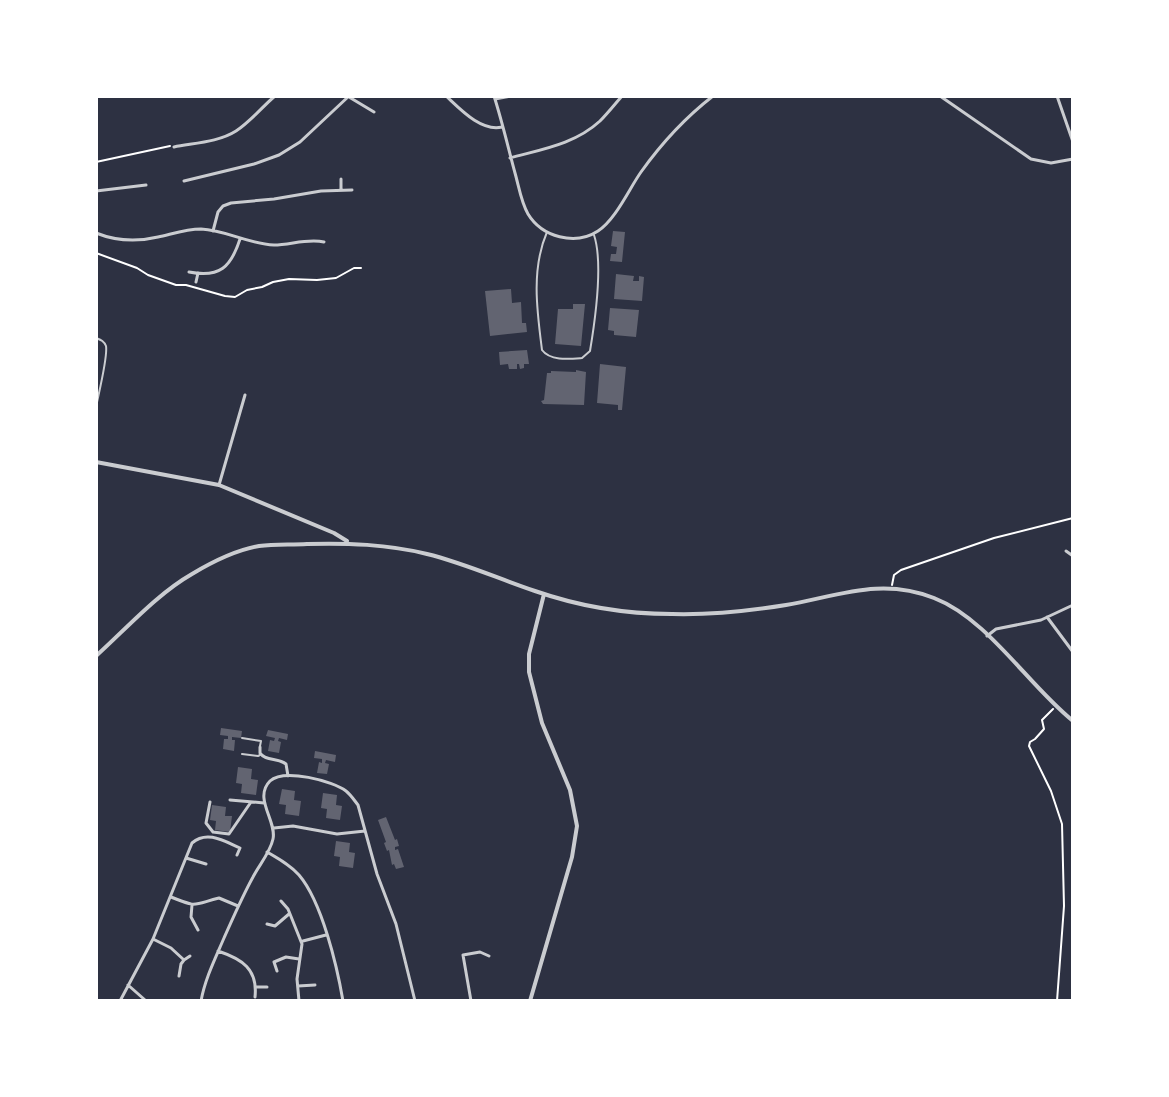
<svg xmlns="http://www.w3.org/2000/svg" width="1169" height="1097" font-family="'Alegreya Sans',sans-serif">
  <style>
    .building { fill: #626471 }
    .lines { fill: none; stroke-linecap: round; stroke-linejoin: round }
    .path { stroke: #fff; stroke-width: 2 }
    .service { stroke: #caccd0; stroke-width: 2 }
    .minor { stroke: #caccd0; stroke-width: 3 }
    .tertiary { stroke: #caccd0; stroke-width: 4 }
  </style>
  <rect width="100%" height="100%" fill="#2d3142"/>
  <!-- building -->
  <path class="building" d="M 613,231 L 625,232 L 622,262 L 610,261 L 611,254 L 616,254 L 617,247 L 611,246 Z
    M 616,274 L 634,276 L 633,281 L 639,281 L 639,276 L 644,277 L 642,301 L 614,299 Z
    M 511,289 L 512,303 L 521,302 L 522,323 L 526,323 L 527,332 L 490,336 L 485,291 Z
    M 573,304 L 585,304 L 581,346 L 555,344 L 558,309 L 573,309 Z
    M 610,308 L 639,310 L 636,337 L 614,335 L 614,331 L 608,330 Z
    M 527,350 L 529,364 L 524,364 L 524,368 L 520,369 L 519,364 L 517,364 L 517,369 L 509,369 L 508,364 L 500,365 L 499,352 Z
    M 600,364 L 626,367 L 622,410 L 618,410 L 618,405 L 597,403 Z
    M 576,370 L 586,372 L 584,405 L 543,404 L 541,401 L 544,400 L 547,373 L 551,373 L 551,371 L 576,372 Z
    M 221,728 L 242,731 L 241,738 L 232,737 L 232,740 L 235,740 L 234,751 L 223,749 L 224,739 L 228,739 L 228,736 L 220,735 Z
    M 268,730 L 288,734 L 287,740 L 279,738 L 278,741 L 281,742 L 279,753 L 268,751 L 270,740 L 274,741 L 275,738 L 266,736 Z
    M 315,751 L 336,755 L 335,762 L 326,760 L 325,763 L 329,764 L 327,774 L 317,773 L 319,762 L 322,763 L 322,759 L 314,758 Z
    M 238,767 L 252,769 L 251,779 L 258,780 L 256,795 L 241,793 L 242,784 L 236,783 Z
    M 282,789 L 295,791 L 294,800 L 301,801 L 299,816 L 285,814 L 286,805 L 279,804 Z
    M 323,793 L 337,795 L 336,805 L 342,806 L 340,820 L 326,818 L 327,809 L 321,808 Z
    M 212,805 L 226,807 L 225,816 L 232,816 L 230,832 L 215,830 L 216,821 L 210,820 Z
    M 386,817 L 395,840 L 397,839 L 399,846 L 395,847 L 395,850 L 398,849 L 404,867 L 396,869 L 394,864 L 392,865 L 389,850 L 387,851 L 384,843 L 386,842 L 378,820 Z
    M 336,841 L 350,843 L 349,852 L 355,853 L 353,868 L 339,866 L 340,857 L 334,856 Z"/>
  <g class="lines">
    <!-- path -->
    <path class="path" d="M 96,162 L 170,146
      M 96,253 L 137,268 L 148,275 L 176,285 L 186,285 L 225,296 L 235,297 L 247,290 L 262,287 L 273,282 L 289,279 L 317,280 L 336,278 L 354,268 L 361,268
      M 892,585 L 894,575 L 901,570 L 994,538 L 1073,518
      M 1053,709 L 1042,720 L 1044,729 L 1035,739 L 1030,742 L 1029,746 L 1051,791 L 1062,824 L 1064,906 L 1057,1001"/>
    <!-- service -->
    <path class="service" d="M 547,232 C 531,269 537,311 542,350 C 550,361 569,359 582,358 L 590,351 C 595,321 603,262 594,235
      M 96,338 C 101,340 104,341 106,346 C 108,357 98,396 96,407
      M 242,738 L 261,741 L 260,746
      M 242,754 L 258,756 L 260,755"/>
    <!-- minor -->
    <path class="minor" d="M 446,96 C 460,109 481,132 502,127
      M 494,96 C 502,121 508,147 515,173 C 519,187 521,202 528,214 C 542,237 575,246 598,231 C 616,219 629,189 641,172 C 661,144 686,117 713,96
      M 940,96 L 1031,159 L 1051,163 L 1073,159
      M 1057,96 L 1073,142
      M 349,97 L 374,112
      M 495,99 L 511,96
      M 174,147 C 194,143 219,142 236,131 C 251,121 262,107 275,96
      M 510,158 C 543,149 575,144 600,121 C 608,113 615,104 622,96
      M 341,179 L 341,190
      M 184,181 L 254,164 L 279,155 L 300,142 L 349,96
      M 96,191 L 146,185
      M 213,231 L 218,212 L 223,206 L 231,203 L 274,199 L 321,191 L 352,190
      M 96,233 C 116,241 137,242 158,237 C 172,234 186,229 201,229 C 226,230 248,244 274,245 C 290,245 308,238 324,242
      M 189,272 C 220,278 231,267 240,239
      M 196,282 L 198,273
      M 219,485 L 245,395
      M 1066,551 L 1073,556
      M 1047,617 L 1073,652
      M 987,636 L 996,629 L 1041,620 L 1073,605
      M 260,747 L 260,753 C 265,761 278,758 286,764 L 288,776
      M 230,800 L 264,803
      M 210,802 L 206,823 L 213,832 L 229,834 L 251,802
      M 274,828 L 293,826 L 337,834 L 365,831
      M 267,852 C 279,859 290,865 299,875 C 322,902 337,966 343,1001
      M 186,858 L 206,864
      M 171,897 C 198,908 192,905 219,898 L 238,906
      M 281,901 L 288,909 L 302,944 L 297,979 L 299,1001
      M 192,905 L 191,917 L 198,930
      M 267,924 L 275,926 L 289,914
      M 153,939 L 171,948 L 184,960 L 181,964 L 179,976
      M 303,941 L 326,935
      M 218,951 C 242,959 258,969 255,997
      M 184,960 L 190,956
      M 277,971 L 274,962 L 286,957 L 299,959
      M 128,985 L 145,1000
      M 298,986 L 315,985
      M 256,987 L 267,987
      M 120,1001 L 153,939 L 192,843 C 207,830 224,841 240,848 L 237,855
      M 201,1001 C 205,979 215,959 224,938 C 233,918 242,897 253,877 C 259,865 270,853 273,839 C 277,821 253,798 270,781 C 284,768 333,781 346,791 C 351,795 354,800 358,805 L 377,874 L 396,924 L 415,1001
      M 471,1001 L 463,955 L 480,952 L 489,956"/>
    <!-- tertiary -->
    <path class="tertiary" d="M 96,462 L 219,485 L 334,533 L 347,541
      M 96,656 C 126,629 157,594 192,574 C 212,562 236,550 259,546 C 275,544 291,545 307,544 C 347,543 387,544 427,554 C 464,563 499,579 535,591 C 578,606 626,614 672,614 C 709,615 749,611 786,605 C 838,596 881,577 934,598 C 988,619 1028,685 1073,721
      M 530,1001 L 572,857 L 577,826 L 570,790 L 542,723 L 529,672 L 529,654 L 544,594"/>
  </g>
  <!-- border -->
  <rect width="1169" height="1097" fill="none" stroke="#ffffff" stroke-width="196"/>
</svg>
